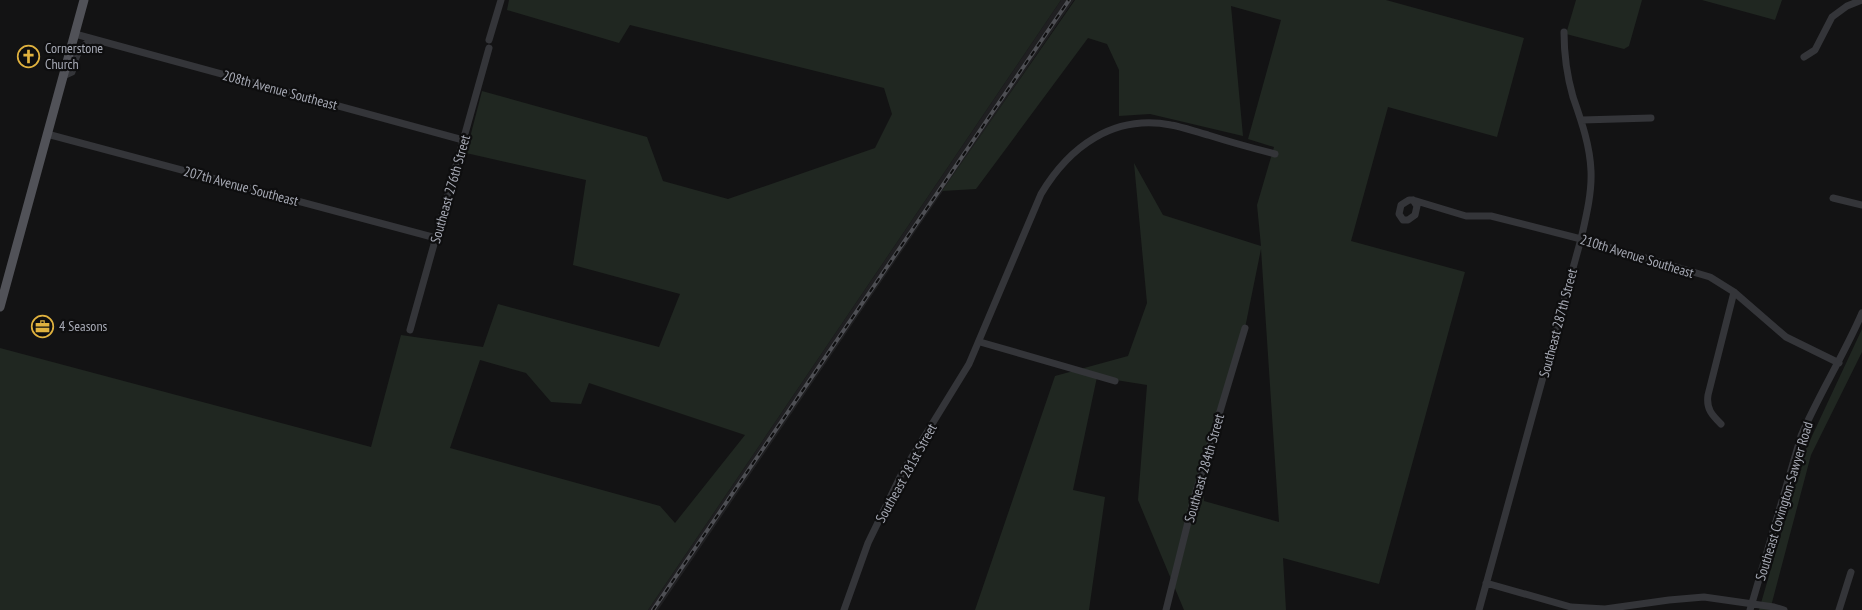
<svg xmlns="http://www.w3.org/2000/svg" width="1862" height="610" font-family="'PT Sans Narrow',sans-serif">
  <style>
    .built { fill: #1f1f21 }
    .green { fill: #202721; fill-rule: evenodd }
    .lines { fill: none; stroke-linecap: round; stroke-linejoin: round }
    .minor { stroke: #343539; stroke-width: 7 }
    .major { stroke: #515258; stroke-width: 9 }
    .rail-casing { stroke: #4e4f54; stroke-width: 4 }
    .rail { stroke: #0e0e0f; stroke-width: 2; stroke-dasharray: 5.5; stroke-linecap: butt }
    .labels { text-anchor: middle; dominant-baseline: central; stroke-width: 4.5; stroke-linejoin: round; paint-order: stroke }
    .poi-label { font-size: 14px; fill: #a6a9b4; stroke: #0e0e0f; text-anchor: start }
    .street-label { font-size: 14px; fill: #a6a9b4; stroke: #0e0e0f }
  </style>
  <rect width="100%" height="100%" fill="#131314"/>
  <!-- built -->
  <path class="built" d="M 1061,0 L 1074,0 L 949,182 L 658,610 L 648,610 Z"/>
  <!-- green -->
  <path class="green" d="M 509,0 L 1061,0 L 648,610 L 0,610 L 0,348 L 371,447 L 401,335 L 483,347 L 498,304 L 659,347 L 680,294 L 573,265 L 586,180 L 466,153 L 482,91 L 647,137 L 663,181 L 728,199 L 875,148 L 892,114 L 884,88 L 630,25 L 619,43 L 507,10 ZM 480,360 L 526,373 L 551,402 L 581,404 L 589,383 L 745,435 L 675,523 L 660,506 L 450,448 Z
    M 1075,0 L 1386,0 L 1524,38 L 1497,137 L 1388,107 L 1351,241 L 1465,272 L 1379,584 L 1283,558 L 1286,610 L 1184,610 L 1138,500 L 1147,385 L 1097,377 L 1073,490 L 1105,497 L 1089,610 L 975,610 L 1055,376 L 1128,356 L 1147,303 L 1134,163 L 1163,215 L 1261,246 L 1257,205 L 1274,147 L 1248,139 L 1281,20 L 1231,6 L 1243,136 L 1150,114 L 1119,116 L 1119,70 L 1107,44 L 1088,38 L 976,189 L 942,191 ZM 1261,249 L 1279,522 L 1204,501 L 1201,474 L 1245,328 Z
    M 1576,0 L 1642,0 L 1629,46 L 1624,49 L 1566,34 Z
    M 1702,0 L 1782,0 L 1775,20 Z
    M 1862,329 L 1862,352 L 1811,455 L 1770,610 L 1759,610 L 1805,451 Z"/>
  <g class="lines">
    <!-- minor -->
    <path class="minor" d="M 75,34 L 463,140
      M 489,40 L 501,0
      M 1804,57 L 1815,50 L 1832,17 L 1847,6 L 1862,0
      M 63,76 L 72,72 C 76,57 78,43 96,40
      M 1582,120 L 1651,118
      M 47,134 L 436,238
      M 1833,198 L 1862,205
      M 1413,200 L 1417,206 L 1415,215 L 1408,220 L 1403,220 L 1399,214 L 1401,205 L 1409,200 L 1413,200 L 1466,216 L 1491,216 L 1581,239 L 1710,277 L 1734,292 L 1786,337 L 1839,363
      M 410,330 L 489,48
      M 980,342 L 1115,381
      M 1721,424 C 1712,415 1706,409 1708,395 L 1734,292
      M 1486,583 L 1571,607 L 1605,609 L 1669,600 L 1704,597 L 1774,607 L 1784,610
      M 844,610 L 868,543 L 902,473 L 969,364 L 1041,194 C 1069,147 1113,114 1171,125 C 1183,127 1196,132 1208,135 C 1230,142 1252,148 1275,154
      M 1166,610 L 1194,498 L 1245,328
      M 1479,610 L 1581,239 C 1586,217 1592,193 1591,171 C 1590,145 1581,120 1573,97 C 1567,76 1564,54 1564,32
      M 1750,610 L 1801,436 C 1819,394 1844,355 1862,313
      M 1839,610 L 1851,572"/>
    <!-- major -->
    <path class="major" d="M 0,307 L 84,0"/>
    <defs>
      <path id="rail" d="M 653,610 L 1069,0"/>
    </defs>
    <!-- rail casing -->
    <use href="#rail" class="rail-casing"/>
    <!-- rail -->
    <use href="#rail" class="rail"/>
  </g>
  <!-- icons -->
  <defs>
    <symbol id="church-ring" viewBox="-11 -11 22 22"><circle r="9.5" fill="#0e0e0f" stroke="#e0b23f" stroke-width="1.5"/><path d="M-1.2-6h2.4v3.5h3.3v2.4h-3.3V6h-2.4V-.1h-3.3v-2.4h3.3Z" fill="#e0b23f"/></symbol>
    <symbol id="office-ring" viewBox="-11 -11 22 22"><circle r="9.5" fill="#0e0e0f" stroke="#e0b23f" stroke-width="1.5"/><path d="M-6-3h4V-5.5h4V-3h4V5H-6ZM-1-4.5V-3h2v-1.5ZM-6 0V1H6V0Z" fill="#e0b23f"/></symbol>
  </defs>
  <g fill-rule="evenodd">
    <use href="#church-ring" x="16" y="44" width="25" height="25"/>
    <use href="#office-ring" x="30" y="314" width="25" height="25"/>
  </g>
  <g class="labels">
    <!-- poi labels -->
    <g class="poi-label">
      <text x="45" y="48">Cornerstone<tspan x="45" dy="16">Church</tspan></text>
      <text x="59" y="326">4 Seasons</text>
    </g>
    <!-- street labels -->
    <g class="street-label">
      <text transform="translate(280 90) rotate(15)">208th Avenue Southeast</text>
      <text transform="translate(241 186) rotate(15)">207th Avenue Southeast</text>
      <text transform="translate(450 189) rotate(-74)">Southeast 276th Street</text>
      <text transform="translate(1637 256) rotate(17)">210th Avenue Southeast</text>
      <text transform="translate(1558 323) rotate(-75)">Southeast 287th Street</text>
      <text transform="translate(1204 468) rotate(-74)">Southeast 284th Street</text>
      <text transform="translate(906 473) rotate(-61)">Southeast 281st Street</text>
      <text transform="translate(1784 501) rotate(-73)">Southeast Covington-Sawyer Road</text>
    </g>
  </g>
</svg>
